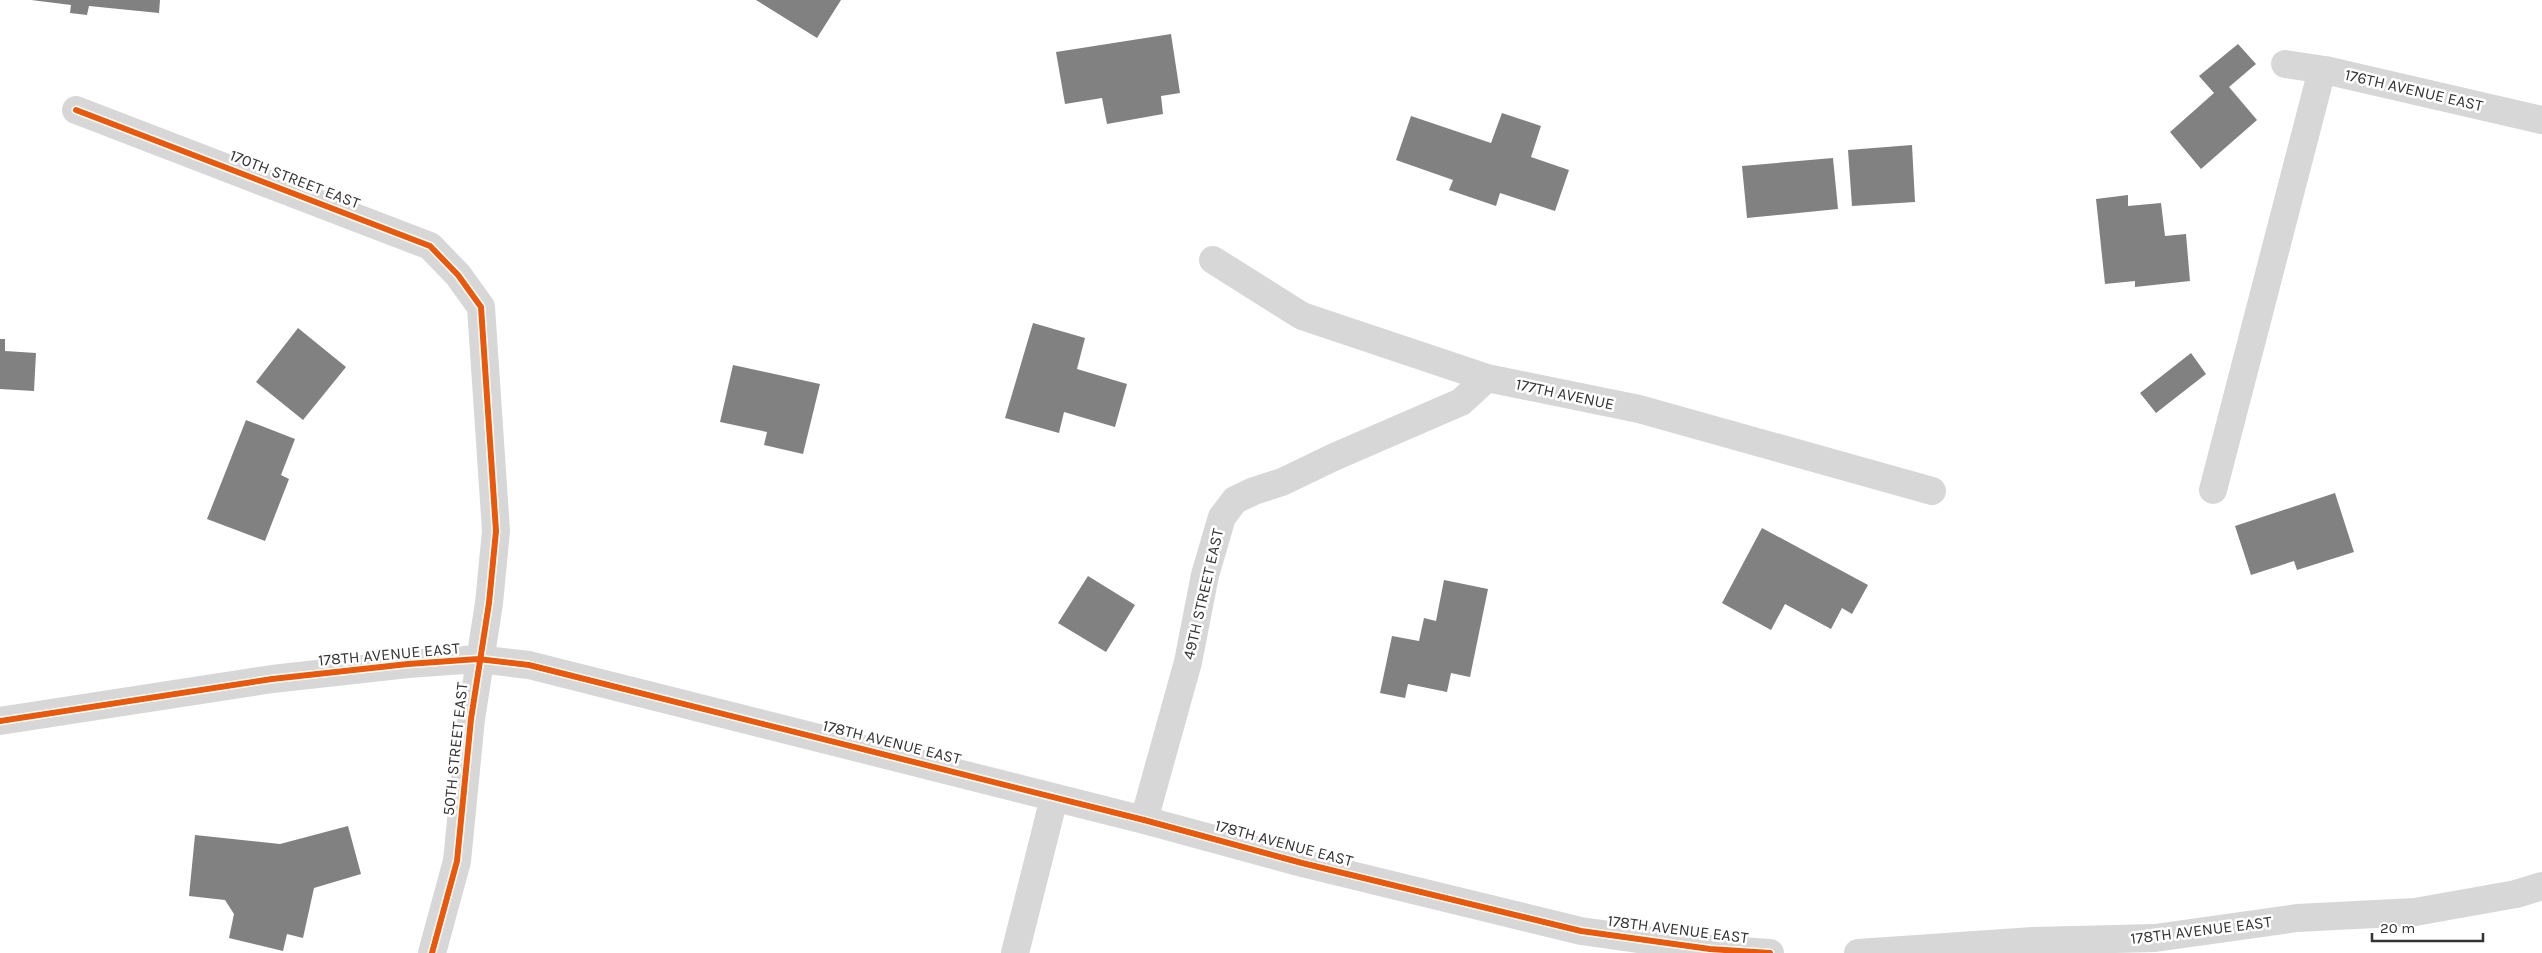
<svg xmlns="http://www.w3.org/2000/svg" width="2542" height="953" font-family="Karla,sans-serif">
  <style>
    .building { fill: #818181 }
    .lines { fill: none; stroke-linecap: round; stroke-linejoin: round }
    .minor { stroke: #d7d7d7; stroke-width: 28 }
    .cycleway-casing { stroke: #fff; stroke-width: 9 }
    .cycleway { stroke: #e8590c; stroke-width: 6 }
    .labels { text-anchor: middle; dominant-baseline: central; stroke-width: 5; stroke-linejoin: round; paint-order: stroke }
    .street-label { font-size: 16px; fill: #333; stroke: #fff }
  </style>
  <rect width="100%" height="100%" fill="#fff"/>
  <!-- building -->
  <path class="building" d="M 31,0 L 160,0 L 159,13 L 89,6 L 87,15 L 70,13 L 71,5 Z
    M 756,0 L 841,0 L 817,38 Z
    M 1171,34 L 1180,93 L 1161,96 L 1163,114 L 1107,124 L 1102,98 L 1065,104 L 1056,52 Z
    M 2238,44 L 2256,64 L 2229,87 L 2257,120 L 2201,169 L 2170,132 L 2214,93 L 2199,76 Z
    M 1502,113 L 1541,126 L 1531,157 L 1569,170 L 1555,211 L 1500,193 L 1496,206 L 1449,190 L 1453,180 L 1396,160 L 1411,116 L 1491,143 Z
    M 1912,145 L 1915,202 L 1852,206 L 1848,150 Z
    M 1833,158 L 1838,209 L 1747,218 L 1742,166 Z
    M 2128,195 L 2128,206 L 2161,203 L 2165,236 L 2186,234 L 2190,281 L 2135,287 L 2135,281 L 2105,284 L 2096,199 Z
    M 1033,323 L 1085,338 L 1077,369 L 1127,384 L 1115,427 L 1064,412 L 1059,433 L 1005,418 Z
    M 298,328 L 346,367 L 303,420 L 256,382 Z
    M 0,339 L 5,339 L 5,351 L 36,353 L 34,391 L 0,389 Z
    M 2191,353 L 2206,374 L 2156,413 L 2140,393 Z
    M 733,365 L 820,384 L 803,454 L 764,445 L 767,432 L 720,422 Z
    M 246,420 L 295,439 L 281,475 L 289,479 L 265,541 L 207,519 Z
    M 2335,493 L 2354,552 L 2297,570 L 2294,561 L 2251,575 L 2235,526 Z
    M 1762,528 L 1868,585 L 1852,614 L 1842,608 L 1831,629 L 1785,604 L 1771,630 L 1722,603 Z
    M 1088,576 L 1135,605 L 1106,652 L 1058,623 Z
    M 1444,580 L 1488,589 L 1470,677 L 1451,673 L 1447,692 L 1408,684 L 1405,698 L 1380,693 L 1392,636 L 1419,641 L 1424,618 L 1436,621 Z
    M 348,826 L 361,874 L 314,888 L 303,938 L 287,934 L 283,951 L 229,938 L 234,914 L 225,900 L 189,896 L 195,835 L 280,844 Z"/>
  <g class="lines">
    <!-- minor -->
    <path class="minor" d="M 2285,64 L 2325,70 L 2542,120
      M 76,110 L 430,246 L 458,275 L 481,307 L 496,531 L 489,603 L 471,719 L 457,861 L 432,953
      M 1213,260 L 1302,316 L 1487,378 L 1639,409 L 1932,491
      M 2213,490 L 2322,70
      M 0,721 L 272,679 L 408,664 L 478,659 L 529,665 L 1144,820 L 1302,863 L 1581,931 L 1710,949 L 1770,953
      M 1144,820 L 1188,662 L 1205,575 L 1222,517 L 1235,500 L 1254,491 L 1282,482 L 1334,457 L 1461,402 L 1487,378
      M 1015,953 L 1054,798
      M 1858,953 L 2033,941 L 2155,938 L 2297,918 L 2415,912 L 2516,894 L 2542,886"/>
    <defs>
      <path id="cycleway" d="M 76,110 L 430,246 L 458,275 L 481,307 L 496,531 L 489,603 L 471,719 L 457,861 L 432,953
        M 0,721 L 272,679 L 408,664 L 478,659 L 529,665 L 1144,820 L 1302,863 L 1581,931 L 1710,949 L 1770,953"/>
    </defs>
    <!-- cycleway casing -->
    <use href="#cycleway" class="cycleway-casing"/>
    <!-- cycleway -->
    <use href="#cycleway" class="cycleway"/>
  </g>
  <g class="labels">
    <!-- street labels -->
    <g class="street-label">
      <text transform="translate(2414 90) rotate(13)">176TH AVENUE EAST</text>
      <text transform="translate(295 179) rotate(21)">170TH STREET EAST</text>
      <text transform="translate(1565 394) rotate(12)">177TH AVENUE</text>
      <text transform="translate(1203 594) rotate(-77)">49TH STREET EAST</text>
      <text transform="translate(389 654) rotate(-5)">178TH AVENUE EAST</text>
      <text transform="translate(892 742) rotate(14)">178TH AVENUE EAST</text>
      <text transform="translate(455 749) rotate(-84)">50TH STREET EAST</text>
      <text transform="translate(1284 843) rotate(15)">178TH AVENUE EAST</text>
      <text transform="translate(1678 929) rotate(7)">178TH AVENUE EAST</text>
      <text transform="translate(2201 930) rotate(-7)">178TH AVENUE EAST</text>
    </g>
  </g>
  <!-- scale -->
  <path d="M2372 933v8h111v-8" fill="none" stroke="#333333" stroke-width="2.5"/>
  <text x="2380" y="933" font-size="15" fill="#333333" stroke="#ffffff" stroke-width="4" paint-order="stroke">20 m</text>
</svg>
